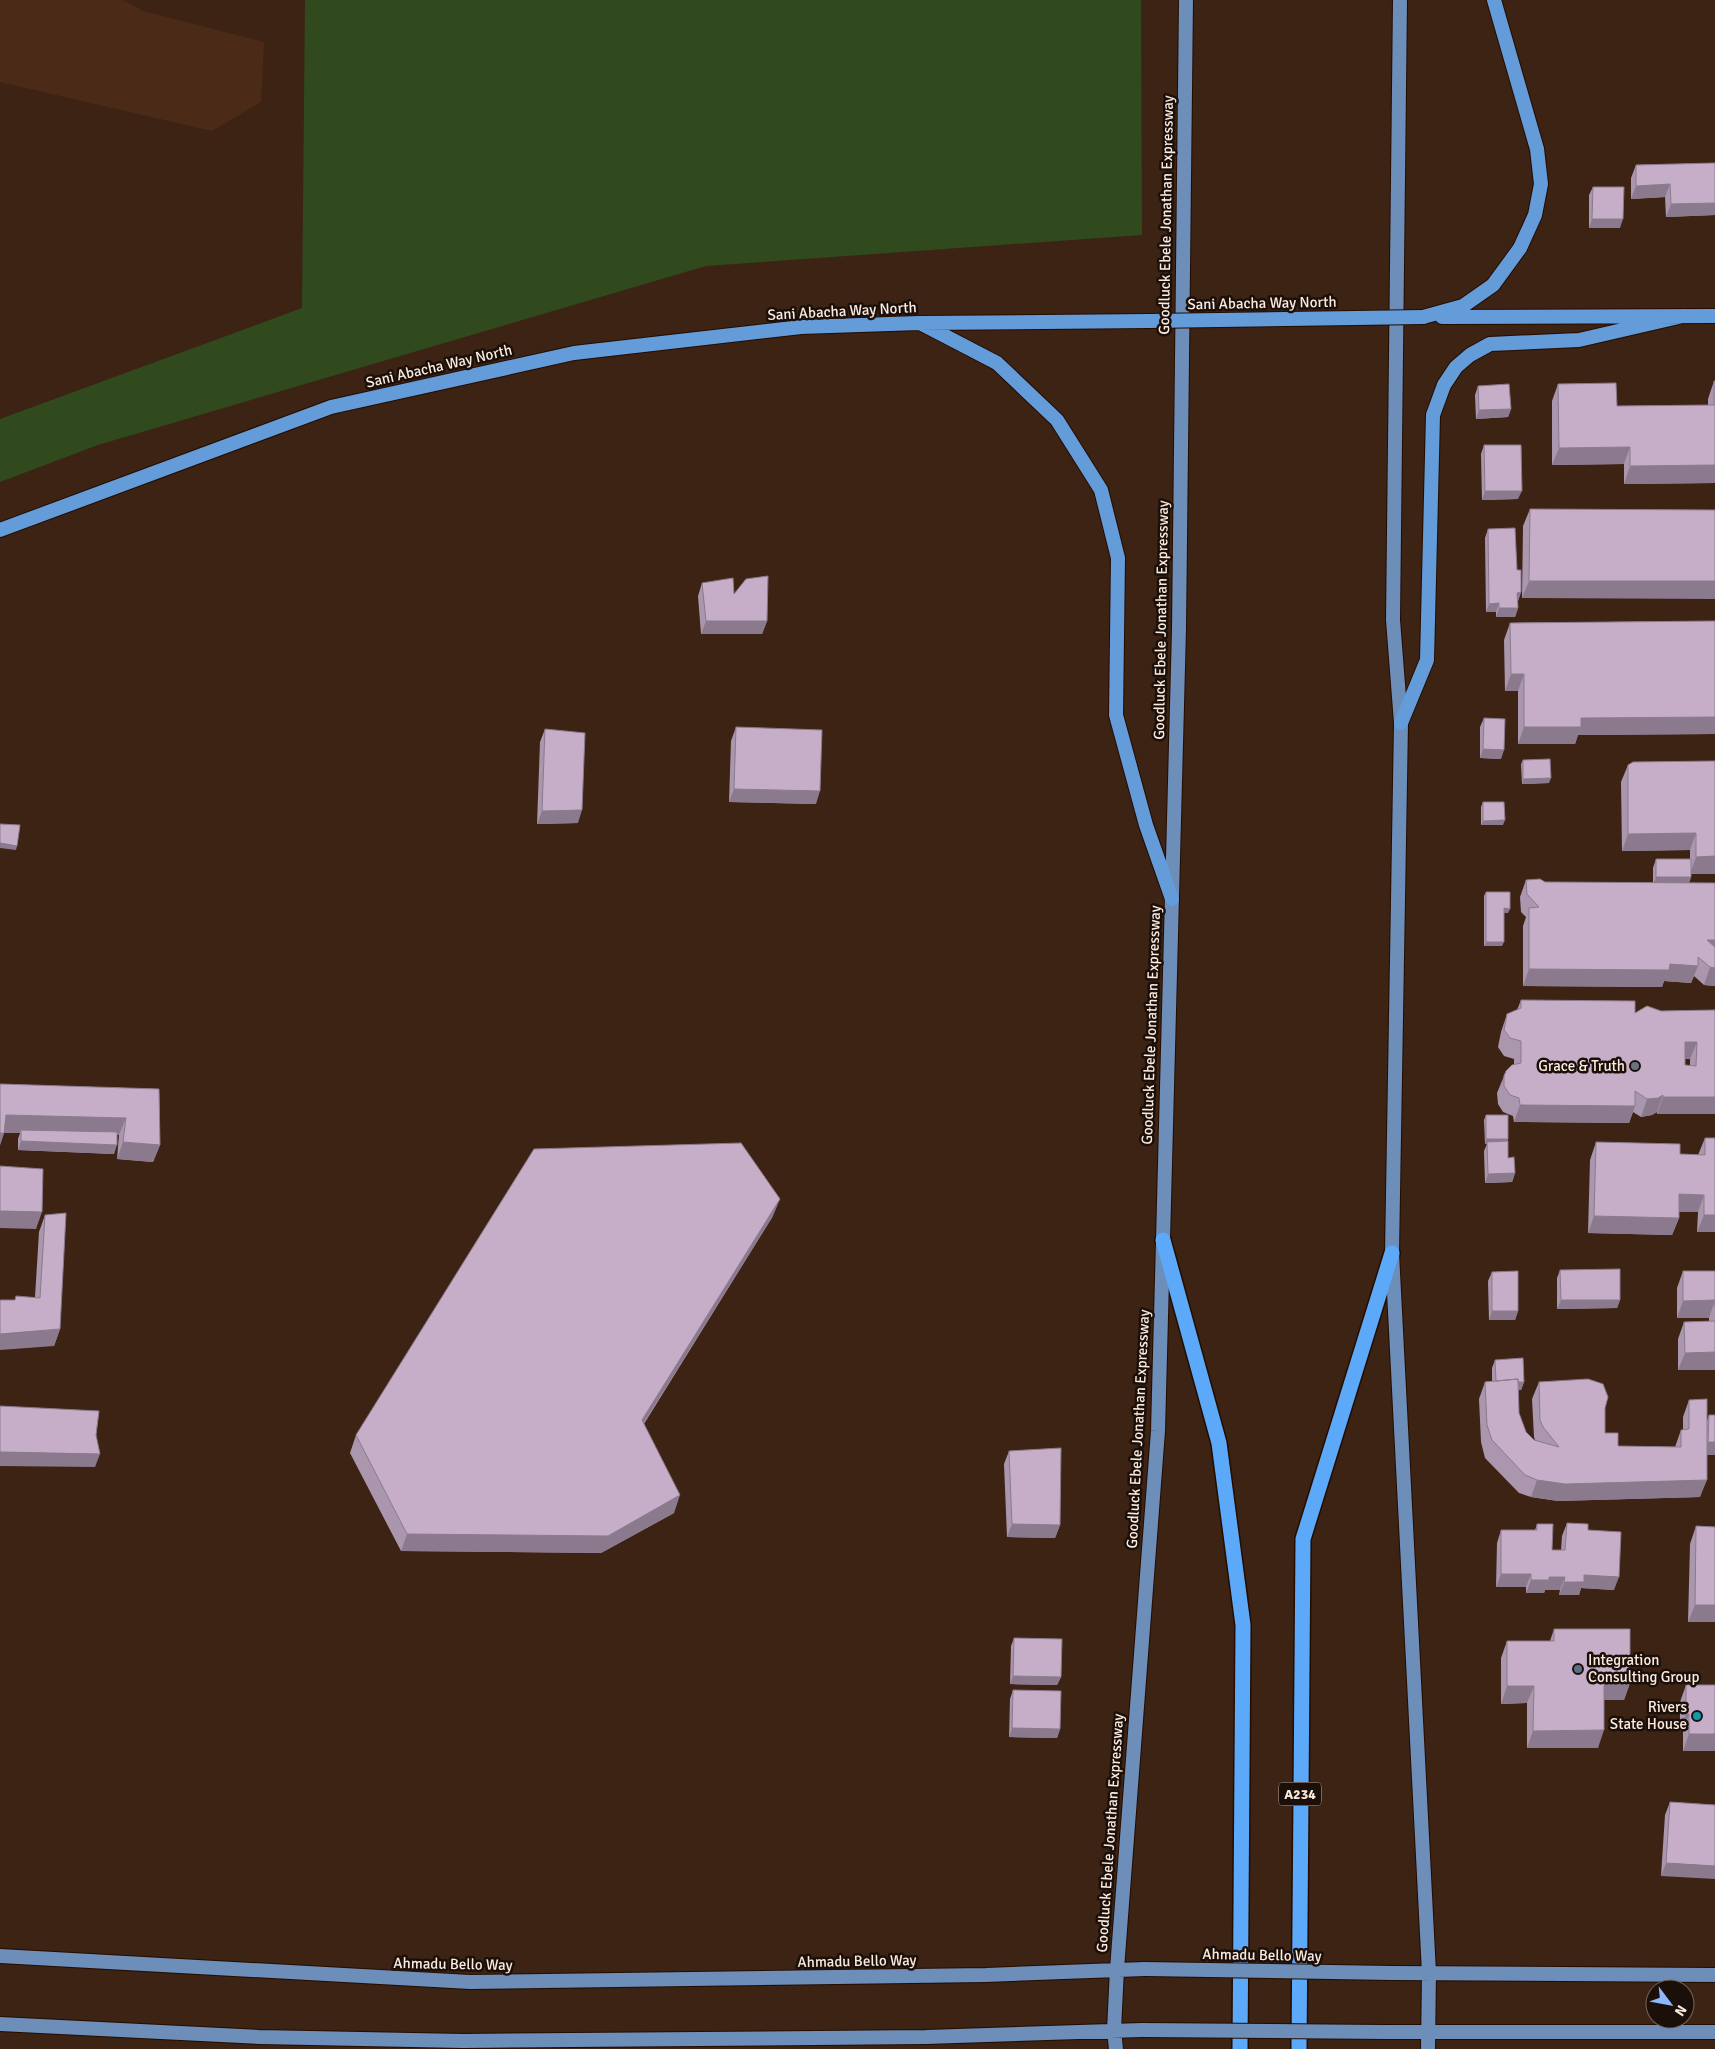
<svg xmlns="http://www.w3.org/2000/svg" width="1715" height="2049" font-family="Signika,sans-serif">
  <style>
    .built { fill: #4b2b18 }
    .green { fill: #30491d }
    .lines { fill: none; stroke-linecap: round; stroke-linejoin: round }
    .primary-casing { stroke: #230c01; stroke-width: 16 }
    .trunk-casing { stroke: #230c01; stroke-width: 16 }
    .motorway-casing { stroke: #230c01; stroke-width: 18 }
    .primary { stroke: #6c8eb8; stroke-width: 14 }
    .trunk { stroke: #649cd9; stroke-width: 14 }
    .motorway { stroke: #5ca9fa; stroke-width: 15 }
    .primary-bridge-casing { stroke: #230c01; stroke-width: 16; stroke-linecap: butt }
    .trunk-bridge-casing { stroke: #230c01; stroke-width: 16; stroke-linecap: butt }
    .primary-bridge { stroke: #6c8eb8; stroke-width: 14 }
    .trunk-bridge { stroke: #649cd9; stroke-width: 14 }
    .wall { fill: #aa96ad; fill-rule: evenodd }
    .shaded-wall { fill: #8b7a8d }
    .building { fill: #c6aec9; stroke: #8b7a8d; fill-rule: evenodd }
    .worship-dot { fill: #6b7280; stroke: #1b1009; stroke-width: 2 }
    .service-dot { fill: #5c6f8a; stroke: #1b1009; stroke-width: 2 }
    .culture-dot { fill: #0f9aa8; stroke: #1b1009; stroke-width: 2 }
    .labels { text-anchor: middle; dominant-baseline: central; stroke-width: 5; stroke-linejoin: round; paint-order: stroke }
    .shield { fill: #1b1009; stroke: #b8a9a0; stroke-width: 1 }
    .shield-label { font-size: 14px; font-weight: bold; fill: #fbeae0 }
    .street-label { font-size: 15px; fill: #fbeae0; stroke: #1b1009 }
    .poi-label { font-size: 15px; fill: #fbeae0; stroke: #1b1009; text-anchor: end }
  </style>
  <rect width="100%" height="100%" fill="#3d2314"/>
  <!-- built -->
  <path class="built" d="M 0,0 L 123,0 L 143,11 L 264,42 L 261,102 L 212,131 L 0,82 Z"/>
  <!-- green -->
  <path class="green" d="M 305,0 L 1141,0 L 1142,235 L 706,266 L 98,445 L 0,482 L 0,419 L 302,308 Z"/>
  <g class="lines">
    <defs>
      <path id="primary" d="M 1400,0 L 1393,620 L 1401,723 L 1392,1253 L 1429,1973 L 1428,2049
        M 0,1956 L 470,1982 L 986,1975 L 1145,1969
        M 1392,1973 L 1715,1975
        M 0,2024 L 259,2037 L 463,2041 L 926,2037 L 1142,2030
        M 1385,2032 L 1715,2032
        M 1116,2049 L 1114,2030 L 1117,1969 L 1158,1431 L 1179,629 L 1186,0"/>
      <path id="trunk" d="M 1423,317 L 1463,306 L 1493,285 L 1520,248 L 1535,215 L 1541,184 L 1537,149 L 1494,0
        M 1442,317 L 1715,316
        M 922,324 L 997,363 L 1057,420 L 1101,490 L 1118,558 L 1116,715 L 1146,825 L 1172,899
        M 0,530 L 331,407 L 574,353 L 801,327 L 919,323 L 1149,321
        M 1401,723 L 1427,660 L 1433,415 L 1444,385 L 1456,367 L 1470,355 L 1490,344 L 1579,340 L 1683,316"/>
      <path id="motorway" d="M 1163,1240 L 1219,1443 L 1243,1625 L 1240,2049
        M 1299,2049 L 1303,1539 L 1392,1253"/>
    </defs>
    <!-- primary casing -->
    <use href="#primary" class="primary-casing"/>
    <!-- trunk casing -->
    <use href="#trunk" class="trunk-casing"/>
    <!-- motorway casing -->
    <use href="#motorway" class="motorway-casing"/>
    <!-- primary -->
    <use href="#primary" class="primary"/>
    <!-- trunk -->
    <use href="#trunk" class="trunk"/>
    <!-- motorway -->
    <use href="#motorway" class="motorway"/>
    <defs>
      <path id="primary-bridge" d="M 1145,1969 L 1392,1973
        M 1142,2030 L 1385,2032"/>
      <path id="trunk-bridge" d="M 1149,321 L 1423,317"/>
    </defs>
    <!-- primary-bridge casing -->
    <use href="#primary-bridge" class="primary-bridge-casing"/>
    <!-- trunk-bridge casing -->
    <use href="#trunk-bridge" class="trunk-bridge-casing"/>
    <!-- primary-bridge -->
    <use href="#primary-bridge" class="primary-bridge"/>
    <!-- trunk-bridge -->
    <use href="#trunk-bridge" class="trunk-bridge"/>
  </g>
  <!-- wall -->
  <path class="wall" d="M 1715,163 L 1715,215 L 1666,217 L 1665,197 L 1631,199 L 1631,178 L 1636,165 Z
    M 1593,187 L 1620,228 L 1589,228 L 1589,195 Z
    M 1714,381 L 1715,483 L 1624,484 L 1624,464 L 1552,465 L 1552,401 L 1558,384 L 1617,406 L 1708,405 L 1708,399 Z
    M 1478,386 L 1511,409 L 1508,417 L 1476,419 L 1475,395 Z
    M 1484,445 L 1518,499 L 1482,500 L 1481,454 Z
    M 1530,509 L 1715,510 L 1522,598 L 1523,526 Z
    M 1488,529 L 1517,570 L 1521,592 L 1518,601 L 1518,608 L 1515,617 L 1496,617 L 1496,612 L 1486,612 L 1485,538 Z
    M 702,583 L 734,594 L 767,621 L 762,634 L 701,634 L 698,596 Z
    M 1715,621 L 1715,734 L 1578,735 L 1575,744 L 1518,744 L 1518,691 L 1505,691 L 1504,640 L 1510,623 Z
    M 1484,718 L 1501,759 L 1480,758 L 1480,727 Z
    M 736,727 L 816,804 L 729,802 L 731,741 Z
    M 545,729 L 578,823 L 537,824 L 540,742 Z
    M 1523,760 L 1549,783 L 1522,784 L 1521,764 Z
    M 1715,761 L 1715,874 L 1691,874 L 1691,877 L 1689,883 L 1715,883 L 1715,986 L 1704,985 L 1694,976 L 1691,983 L 1664,981 L 1662,987 L 1523,986 L 1523,926 L 1526,917 L 1521,912 L 1520,897 L 1526,880 L 1545,882 L 1653,883 L 1653,868 L 1656,859 L 1690,859 L 1690,850 L 1622,851 L 1621,782 L 1628,765 Z
    M 1483,802 L 1503,825 L 1481,825 L 1481,807 Z
    M 1486,892 L 1508,913 L 1504,913 L 1502,946 L 1484,946 L 1484,896 Z
    M 1521,1000 L 1635,1013 L 1661,1011 L 1715,1010 L 1715,1114 L 1657,1114 L 1657,1112 L 1652,1115 L 1641,1117 L 1633,1112 L 1629,1123 L 1514,1122 L 1513,1116 L 1503,1112 L 1498,1104 L 1497,1093 L 1504,1076 L 1514,1065 L 1514,1059 L 1504,1056 L 1498,1047 L 1501,1032 L 1507,1014 L 1517,1010 ZM 1685,1059 L 1690,1059 L 1690,1065 L 1685,1065 Z
    M 0,1084 L 159,1089 L 160,1145 L 153,1162 L 117,1159 L 119,1135 L 117,1135 L 114,1154 L 18,1150 L 18,1139 L 20,1133 L 4,1133 L 0,1145 Z
    M 1486,1115 L 1508,1139 L 1508,1158 L 1515,1173 L 1512,1182 L 1485,1183 L 1484,1151 L 1487,1144 L 1485,1144 L 1484,1120 Z
    M 1705,1138 L 1715,1232 L 1697,1232 L 1698,1212 L 1679,1212 L 1679,1218 L 1672,1235 L 1588,1233 L 1590,1160 L 1596,1142 L 1680,1154 L 1698,1155 Z
    M 45,1215 L 60,1329 L 54,1346 L 14,1300 L 35,1297 L 39,1232 Z
    M 773,1216 L 644,1424 L 674,1513 L 601,1553 L 401,1551 L 350,1453 L 356,1435 Z
    M 1560,1270 L 1620,1300 L 1617,1308 L 1557,1309 L 1557,1278 Z
    M 1683,1271 L 1715,1271 L 1715,1370 L 1678,1370 L 1678,1339 L 1684,1322 L 1709,1321 L 1709,1318 L 1677,1318 L 1677,1288 Z
    M 1492,1272 L 1518,1311 L 1515,1320 L 1489,1320 L 1488,1281 Z
    M 1495,1360 L 1524,1382 L 1521,1390 L 1518,1390 L 1519,1413 L 1526,1432 L 1534,1440 L 1535,1440 L 1534,1437 L 1532,1399 L 1539,1382 L 1605,1408 L 1605,1433 L 1618,1446 L 1675,1447 L 1681,1430 L 1683,1430 L 1683,1417 L 1689,1400 L 1707,1421 L 1709,1415 L 1715,1415 L 1715,1455 L 1707,1455 L 1700,1497 L 1558,1501 L 1531,1497 L 1519,1493 L 1485,1458 L 1481,1442 L 1479,1399 L 1485,1382 L 1492,1381 L 1492,1368 Z
    M 1009,1451 L 1060,1525 L 1055,1538 L 1007,1537 L 1004,1464 Z
    M 1567,1523 L 1588,1530 L 1614,1590 L 1581,1588 L 1579,1595 L 1559,1595 L 1560,1590 L 1545,1590 L 1544,1593 L 1526,1593 L 1526,1587 L 1496,1587 L 1497,1543 L 1501,1530 L 1535,1530 L 1537,1524 L 1552,1550 L 1561,1550 L 1562,1536 Z
    M 1696,1526 L 1715,1527 L 1715,1622 L 1688,1622 L 1690,1544 Z
    M 1554,1629 L 1630,1683 L 1624,1700 L 1604,1700 L 1598,1748 L 1527,1748 L 1527,1703 L 1501,1704 L 1501,1658 L 1507,1641 L 1550,1641 Z
    M 1014,1638 L 1061,1677 L 1057,1685 L 1010,1684 L 1011,1646 Z
    M 1686,1685 L 1715,1685 L 1715,1751 L 1683,1751 L 1683,1731 L 1680,1731 L 1680,1702 Z
    M 1013,1690 L 1060,1729 L 1057,1738 L 1009,1737 L 1010,1699 Z
    M 1670,1802 L 1715,1805 L 1661,1876 L 1665,1815 Z"/>
  <!-- shaded-wall -->
  <path class="shaded-wall" d="M 1670,184 L 1665,197 L 1631,199 L 1636,186 Z
    M 1715,203 L 1715,215 L 1666,217 L 1671,204 Z
    M 1592,219 L 1623,219 L 1620,228 L 1589,228 Z
    M 1511,409 L 1508,417 L 1476,419 L 1479,410 Z
    M 1630,447 L 1624,464 L 1552,465 L 1559,448 Z
    M 1715,465 L 1715,483 L 1624,484 L 1630,466 Z
    M 1485,491 L 1522,491 L 1518,499 L 1482,500 Z
    M 1529,581 L 1715,581 L 1715,599 L 1522,598 Z
    M 1521,592 L 1518,601 L 1514,602 L 1517,593 Z
    M 1499,603 L 1496,612 L 1486,612 L 1489,604 Z
    M 1499,608 L 1518,608 L 1515,617 L 1496,617 Z
    M 706,621 L 767,621 L 762,634 L 701,634 Z
    M 1511,674 L 1524,674 L 1518,691 L 1505,691 Z
    M 1715,717 L 1715,734 L 1578,735 L 1575,744 L 1518,744 L 1524,727 L 1581,718 Z
    M 1483,749 L 1504,750 L 1501,759 L 1480,758 Z
    M 1551,778 L 1549,783 L 1522,784 L 1523,779 Z
    M 734,789 L 820,791 L 816,804 L 729,802 Z
    M 582,810 L 578,823 L 537,824 L 542,811 Z
    M 1505,820 L 1503,825 L 1481,825 L 1483,821 Z
    M 1696,833 L 1690,850 L 1622,851 L 1628,834 Z
    M 0,843 L 17,846 L 16,850 L 0,848 Z
    M 1715,856 L 1715,874 L 1690,874 L 1696,857 Z
    M 1656,877 L 1691,877 L 1688,885 L 1653,885 Z
    M 1504,908 L 1510,909 L 1508,913 L 1502,913 Z
    M 1707,940 L 1715,940 L 1715,957 Z
    M 1486,942 L 1504,942 L 1502,946 L 1484,946 Z
    M 1670,964 L 1698,966 L 1691,983 L 1664,981 L 1662,987 L 1523,986 L 1529,969 Z
    M 1710,967 L 1715,968 L 1715,986 L 1704,985 Z
    M 1685,1042 L 1697,1042 L 1690,1059 L 1679,1059 Z
    M 1663,1095 L 1657,1112 L 1652,1115 L 1641,1117 L 1647,1099 Z
    M 1663,1097 L 1715,1097 L 1715,1114 L 1657,1114 Z
    M 1520,1105 L 1635,1106 L 1629,1123 L 1514,1122 Z
    M 6,1115 L 126,1118 L 119,1135 L 21,1133 L 21,1130 L 20,1133 L 0,1133 Z
    M 0,1133 L 4,1133 L 0,1145 Z
    M 1486,1139 L 1508,1139 L 1507,1143 L 1485,1144 Z
    M 21,1141 L 117,1145 L 114,1154 L 18,1150 Z
    M 123,1142 L 160,1145 L 153,1162 L 117,1159 Z
    M 1515,1173 L 1512,1182 L 1485,1183 L 1488,1174 Z
    M 1679,1194 L 1704,1195 L 1698,1212 L 1673,1212 Z
    M 780,1199 L 773,1216 L 635,1437 L 642,1420 Z
    M 0,1211 L 42,1212 L 36,1229 L 0,1228 Z
    M 1704,1215 L 1715,1215 L 1715,1232 L 1697,1232 Z
    M 1594,1216 L 1679,1218 L 1672,1235 L 1588,1233 Z
    M 1561,1300 L 1620,1300 L 1617,1308 L 1557,1309 Z
    M 1715,1300 L 1709,1318 L 1677,1318 L 1683,1301 Z
    M 1492,1311 L 1518,1311 L 1515,1320 L 1489,1320 Z
    M 60,1329 L 54,1346 L 0,1350 L 0,1334 Z
    M 1715,1352 L 1715,1370 L 1678,1370 L 1685,1353 Z
    M 1524,1382 L 1521,1390 L 1493,1392 L 1496,1383 Z
    M 1708,1442 L 1715,1442 L 1715,1455 L 1703,1455 Z
    M 0,1452 L 100,1454 L 95,1467 L 0,1466 Z
    M 1537,1480 L 1707,1480 L 1700,1497 L 1558,1501 L 1531,1497 Z
    M 680,1495 L 674,1513 L 601,1553 L 401,1551 L 407,1534 Z
    M 1012,1524 L 1060,1525 L 1055,1538 L 1007,1537 Z
    M 1501,1574 L 1531,1574 L 1526,1587 L 1496,1587 Z
    M 1584,1575 L 1619,1577 L 1614,1590 L 1581,1588 L 1579,1595 L 1559,1595 L 1564,1582 Z
    M 1549,1577 L 1565,1577 L 1560,1590 L 1545,1590 L 1544,1593 L 1526,1593 L 1531,1580 Z
    M 1695,1605 L 1715,1605 L 1715,1622 L 1688,1622 Z
    M 1013,1676 L 1061,1677 L 1057,1685 L 1010,1684 Z
    M 1604,1683 L 1630,1683 L 1624,1700 L 1598,1700 Z
    M 1507,1686 L 1534,1686 L 1527,1703 L 1501,1704 Z
    M 1686,1714 L 1689,1714 L 1683,1731 L 1680,1731 Z
    M 1012,1728 L 1060,1729 L 1057,1738 L 1009,1737 Z
    M 1604,1730 L 1598,1748 L 1527,1748 L 1533,1731 Z
    M 1689,1734 L 1715,1734 L 1715,1751 L 1683,1751 Z
    M 1666,1863 L 1715,1866 L 1715,1879 L 1661,1876 Z"/>
  <!-- building -->
  <path class="building" d="M 1715,163 L 1715,203 L 1671,204 L 1670,184 L 1636,186 L 1636,165 Z
    M 1593,187 L 1624,187 L 1623,219 L 1592,219 Z
    M 1714,381 L 1715,381 L 1715,465 L 1630,466 L 1630,447 L 1559,448 L 1558,384 L 1616,383 L 1617,406 L 1714,405 Z
    M 1509,384 L 1511,409 L 1479,410 L 1478,386 Z
    M 1484,445 L 1521,445 L 1522,491 L 1485,491 Z
    M 1530,509 L 1715,510 L 1715,581 L 1529,581 Z
    M 1515,528 L 1517,570 L 1521,570 L 1521,592 L 1517,593 L 1518,608 L 1499,608 L 1499,603 L 1489,604 L 1488,529 Z
    M 768,576 L 767,621 L 706,621 L 702,583 L 733,578 L 734,594 L 746,579 Z
    M 1715,621 L 1715,717 L 1581,718 L 1581,727 L 1524,727 L 1524,674 L 1511,674 L 1510,623 Z
    M 1484,718 L 1505,719 L 1504,750 L 1483,749 Z
    M 736,727 L 822,730 L 820,791 L 734,789 Z
    M 545,729 L 585,733 L 582,810 L 542,811 Z
    M 1550,759 L 1551,778 L 1523,779 L 1523,760 Z
    M 1715,761 L 1715,856 L 1696,857 L 1696,833 L 1628,834 L 1628,765 L 1633,762 Z
    M 1483,802 L 1504,802 L 1505,820 L 1483,821 Z
    M 0,824 L 20,825 L 17,846 L 0,843 Z
    M 1656,859 L 1691,859 L 1691,877 L 1656,877 Z
    M 1540,879 L 1545,882 L 1715,883 L 1715,940 L 1707,940 L 1715,947 L 1715,968 L 1710,967 L 1698,957 L 1698,966 L 1670,964 L 1669,970 L 1529,969 L 1529,908 L 1539,907 L 1527,894 L 1526,880 Z
    M 1486,892 L 1510,892 L 1510,909 L 1504,908 L 1504,942 L 1486,942 Z
    M 1521,1000 L 1635,1001 L 1635,1013 L 1647,1006 L 1661,1011 L 1715,1010 L 1715,1097 L 1663,1097 L 1663,1095 L 1658,1098 L 1647,1099 L 1635,1091 L 1635,1106 L 1520,1105 L 1519,1098 L 1510,1095 L 1504,1086 L 1504,1076 L 1506,1071 L 1512,1065 L 1521,1063 L 1521,1041 L 1510,1038 L 1504,1030 L 1507,1014 L 1521,1008 ZM 1685,1042 L 1697,1042 L 1696,1066 L 1685,1065 Z
    M 0,1084 L 159,1089 L 160,1145 L 123,1142 L 126,1118 L 6,1115 L 4,1133 L 0,1133 Z
    M 1486,1115 L 1508,1115 L 1508,1139 L 1486,1139 Z
    M 21,1130 L 117,1132 L 117,1145 L 21,1141 Z
    M 1705,1138 L 1715,1138 L 1715,1215 L 1704,1215 L 1704,1195 L 1679,1194 L 1679,1218 L 1594,1216 L 1596,1142 L 1680,1144 L 1680,1154 L 1705,1155 Z
    M 1508,1141 L 1508,1158 L 1514,1157 L 1515,1173 L 1488,1174 L 1487,1142 Z
    M 741,1143 L 780,1199 L 642,1420 L 680,1495 L 608,1536 L 407,1534 L 356,1435 L 534,1149 Z
    M 0,1166 L 43,1169 L 42,1212 L 0,1211 Z
    M 66,1213 L 60,1329 L 0,1334 L 0,1300 L 15,1300 L 16,1296 L 40,1298 L 45,1215 Z
    M 1620,1269 L 1620,1300 L 1561,1300 L 1560,1270 Z
    M 1518,1271 L 1518,1311 L 1492,1311 L 1492,1272 Z
    M 1683,1271 L 1715,1271 L 1715,1308 L 1715,1300 L 1683,1301 Z
    M 1715,1321 L 1715,1352 L 1685,1353 L 1684,1322 Z
    M 1523,1358 L 1524,1382 L 1518,1382 L 1518,1379 L 1496,1381 L 1495,1360 Z
    M 1518,1379 L 1519,1413 L 1526,1432 L 1534,1440 L 1559,1447 L 1543,1427 L 1540,1420 L 1539,1382 L 1588,1379 L 1603,1384 L 1608,1397 L 1605,1408 L 1605,1433 L 1618,1433 L 1618,1446 L 1681,1447 L 1681,1430 L 1689,1429 L 1689,1400 L 1707,1399 L 1707,1480 L 1565,1484 L 1537,1480 L 1525,1475 L 1492,1440 L 1487,1425 L 1485,1382 Z
    M 0,1406 L 99,1411 L 96,1435 L 100,1454 L 0,1452 Z
    M 1709,1415 L 1715,1415 L 1715,1442 L 1708,1442 Z
    M 1061,1448 L 1060,1525 L 1012,1524 L 1009,1451 Z
    M 1567,1523 L 1588,1524 L 1588,1530 L 1621,1532 L 1619,1577 L 1584,1575 L 1584,1582 L 1564,1582 L 1565,1577 L 1549,1577 L 1549,1580 L 1531,1580 L 1531,1574 L 1501,1574 L 1501,1530 L 1537,1530 L 1537,1524 L 1553,1524 L 1552,1550 L 1565,1550 Z
    M 1696,1526 L 1715,1527 L 1715,1605 L 1695,1605 Z
    M 1554,1629 L 1630,1629 L 1630,1683 L 1604,1683 L 1604,1730 L 1533,1731 L 1534,1686 L 1507,1686 L 1507,1641 L 1554,1641 Z
    M 1014,1638 L 1062,1639 L 1061,1677 L 1013,1676 Z
    M 1686,1685 L 1715,1685 L 1715,1734 L 1689,1734 L 1689,1714 L 1686,1714 Z
    M 1013,1690 L 1061,1691 L 1060,1729 L 1012,1728 Z
    M 1670,1802 L 1715,1805 L 1715,1866 L 1666,1863 Z"/>
  <!-- markers -->
  <circle class="worship-dot" cx="1635" cy="1066" r="5"/>
  <circle class="service-dot" cx="1578" cy="1669" r="5"/>
  <circle class="culture-dot" cx="1697" cy="1716" r="5"/>
  <g class="labels">
    <!-- shield labels -->
    <rect class="shield" x="1279" y="1782.5" width="42" height="23" rx="4"/>
    <g class="shield-label">
      <text x="1300" y="1794">A234</text>
    </g>
    <!-- street labels -->
    <g class="street-label">
      <text transform="translate(1166 215) rotate(-89)">Goodluck Ebele Jonathan Expressway</text>
      <text transform="translate(1262 303) rotate(-1)">Sani Abacha Way North</text>
      <text transform="translate(842 311) rotate(-3)">Sani Abacha Way North</text>
      <text transform="translate(439 366) rotate(-13)">Sani Abacha Way North</text>
      <text transform="translate(1161 620) rotate(-89)">Goodluck Ebele Jonathan Expressway</text>
      <text transform="translate(1151 1025) rotate(-88)">Goodluck Ebele Jonathan Expressway</text>
      <text transform="translate(1138 1429) rotate(-87)">Goodluck Ebele Jonathan Expressway</text>
      <text transform="translate(1110 1833) rotate(-86)">Goodluck Ebele Jonathan Expressway</text>
      <text transform="translate(1262 1955) rotate(1)">Ahmadu Bello Way</text>
      <text transform="translate(857 1961) rotate(-1)">Ahmadu Bello Way</text>
      <text transform="translate(453 1964) rotate(1)">Ahmadu Bello Way</text>
    </g>
    <!-- poi labels -->
    <g class="poi-label">
      <text x="1625" y="1066">Grace &amp; Truth</text>
      <text x="1588" y="1660" text-anchor="start">Integration<tspan x="1588" dy="17">Consulting Group</tspan></text>
      <text x="1687" y="1707">Rivers<tspan x="1687" dy="17">State House</tspan></text>
    </g>
  </g>
  <!-- north arrow -->
  <g transform="translate(1670 2004) rotate(122)"><circle r="24" fill="#1b1009" stroke="#75675f"/>
  <path d="M0-4L9 19L0 12L-9 19Z" fill="#8db9fc"/>
  <text y="-8" font-size="14" font-weight="bold" text-anchor="middle" fill="#fbeae0">N</text>
  </g>
</svg>
